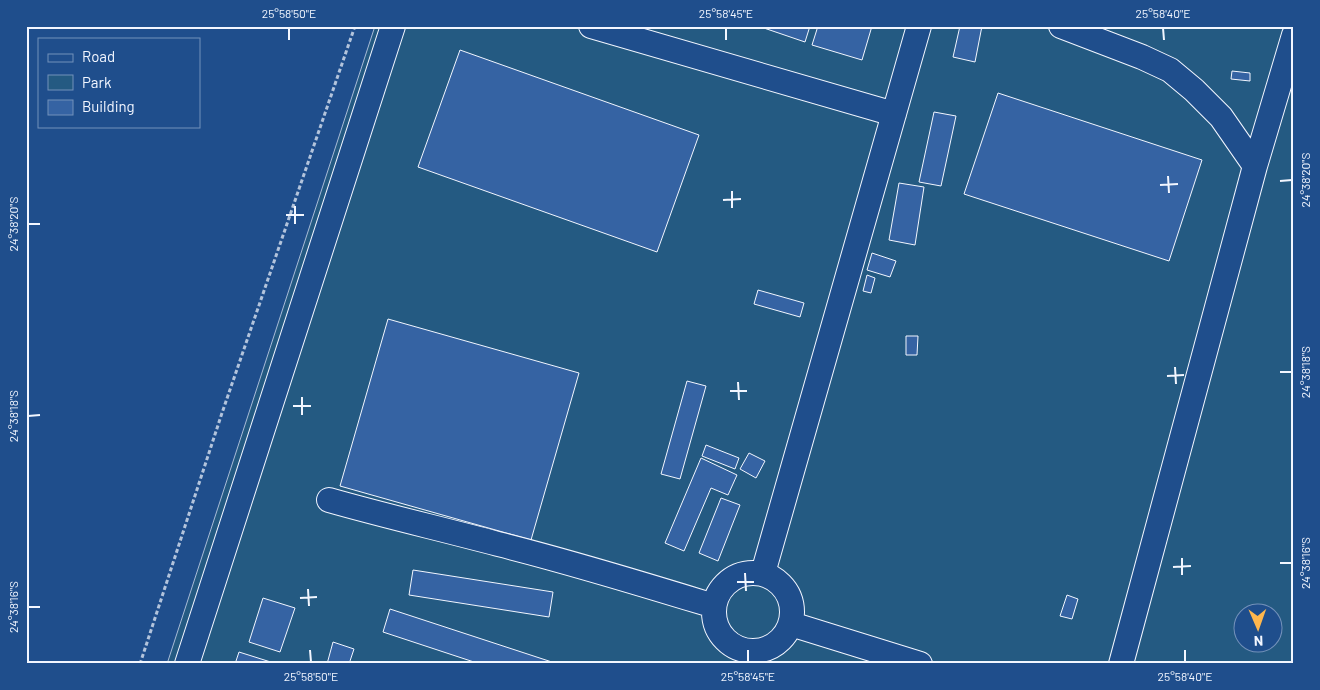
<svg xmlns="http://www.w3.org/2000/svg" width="1320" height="690" font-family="Barlow,sans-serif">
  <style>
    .green { fill: #245a82; stroke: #a8bbd7; fill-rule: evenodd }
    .building { fill: #3563a3; stroke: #f2f6ff }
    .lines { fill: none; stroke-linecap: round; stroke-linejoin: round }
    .minor-casing { stroke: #f2f6ff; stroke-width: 26 }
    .path { stroke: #b3c4dc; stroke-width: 3; stroke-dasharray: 4 2.5; stroke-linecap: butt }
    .minor { stroke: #1f4e8c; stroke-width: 24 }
    .ticks { fill: none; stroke: #f2f6ff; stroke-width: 2 }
    .neatline { fill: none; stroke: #f2f6ff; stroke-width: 2 }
    .ticks-label { font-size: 12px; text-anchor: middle; fill: #f2f6ff }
  </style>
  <rect width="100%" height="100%" fill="#1f4e8c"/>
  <!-- green -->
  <path class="green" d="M 375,26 L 1294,26 L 1294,664 L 167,664 ZM 1242,612 L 1272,612 L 1272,642 L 1242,642 Z"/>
  <!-- building -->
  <path class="building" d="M 758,26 L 810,26 L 805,42 Z
    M 818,26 L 872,26 L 862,60 L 812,45 Z
    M 960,26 L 982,26 L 975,62 L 953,57 Z
    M 460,50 L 699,135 L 657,252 L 418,167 Z
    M 1232,71 L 1250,73 L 1250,81 L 1231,79 Z
    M 998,93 L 1202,160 L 1169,261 L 964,194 Z
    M 934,112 L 956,116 L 941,186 L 919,182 Z
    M 899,183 L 924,187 L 915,245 L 889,240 Z
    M 872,253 L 896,261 L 890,277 L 867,270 Z
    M 867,275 L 875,278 L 871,293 L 863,291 Z
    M 758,290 L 804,303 L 800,317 L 754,304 Z
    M 388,319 L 579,373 L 531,540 L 340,486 Z
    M 906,336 L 918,336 L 917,355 L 906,355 Z
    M 687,381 L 706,386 L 680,479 L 661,474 Z
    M 706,445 L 739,458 L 735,469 L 702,456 Z
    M 749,453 L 765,461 L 756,478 L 740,469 Z
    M 701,458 L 737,475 L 728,495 L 711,488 L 684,551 L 665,543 Z
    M 721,498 L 740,505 L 718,561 L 699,553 Z
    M 413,570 L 553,592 L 549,617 L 409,595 Z
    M 1067,595 L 1078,599 L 1072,619 L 1060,616 Z
    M 263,598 L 295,608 L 280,652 L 249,642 Z
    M 390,609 L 558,664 L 480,664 L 383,632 Z
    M 333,642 L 354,649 L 349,664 L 327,664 Z
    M 239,652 L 277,664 L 235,664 Z"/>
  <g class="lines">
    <defs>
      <path id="minor" d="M 591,26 L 894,114
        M 1061,26 L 1142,57 L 1170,70 L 1194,90 L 1221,117 L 1255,166
        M 329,500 C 385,516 442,529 498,544 C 571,562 642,584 714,606
        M714 612a39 39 0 1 1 78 0a39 39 0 1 1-78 0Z
        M 763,573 L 919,26
        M 791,624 L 920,664
        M 187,664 L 393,26
        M 1121,664 L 1255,166 L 1294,35"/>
    </defs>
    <!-- minor casing -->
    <use href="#minor" class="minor-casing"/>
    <!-- path -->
    <path class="path" d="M 140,664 L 222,413 L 355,26"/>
    <!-- minor -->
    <use href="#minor" class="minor"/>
  </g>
  <!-- ticks -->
  <path class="ticks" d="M 289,28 L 289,40M 726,28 L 726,40M 1163,28 L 1164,40M 1168,176 L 1169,193M 1280,181 L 1292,180M 1160,185 L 1178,184M 732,191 L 732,208M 723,200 L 741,199M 295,206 L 295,224M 286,215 L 304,215M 28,224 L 40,224M 1175,367 L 1176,384M 1280,372 L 1292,372M 1167,376 L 1184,375M 738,382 L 739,400M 730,391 L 747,391M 302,397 L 302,415M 293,406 L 311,406M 28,416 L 40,415M 1182,558 L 1182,575M 1280,563 L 1292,563M 1173,567 L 1191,566M 745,573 L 746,591M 737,582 L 754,582M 308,589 L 309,606M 300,598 L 317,597M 28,607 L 40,607M 310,650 L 311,662M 748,650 L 748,662M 1185,650 L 1185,662"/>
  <!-- border -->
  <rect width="1320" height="690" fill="none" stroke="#1f4e8c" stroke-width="55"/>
  <!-- legend -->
  <rect x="38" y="38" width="162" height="90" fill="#1f4e8c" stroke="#7391ba"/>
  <rect x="48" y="54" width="25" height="8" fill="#1f4e8c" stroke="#7391ba"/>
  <text x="82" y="62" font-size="15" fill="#f2f6ff">Road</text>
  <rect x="48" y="75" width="25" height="15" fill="#245a82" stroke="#7391ba"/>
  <text x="82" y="88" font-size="15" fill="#f2f6ff">Park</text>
  <rect x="48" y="100" width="25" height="15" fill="#3563a3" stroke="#7391ba"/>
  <text x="82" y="112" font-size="15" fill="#f2f6ff">Building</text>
  <!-- north arrow -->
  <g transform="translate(1258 628) rotate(178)"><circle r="24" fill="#1f4e8c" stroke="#7391ba"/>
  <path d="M0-4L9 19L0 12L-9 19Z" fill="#ffb74d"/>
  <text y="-8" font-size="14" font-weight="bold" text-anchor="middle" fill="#f2f6ff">N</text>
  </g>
  <rect x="28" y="28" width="1264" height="634" class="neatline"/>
  <g class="ticks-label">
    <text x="289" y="18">25°58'50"E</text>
    <text x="726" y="18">25°58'45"E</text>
    <text x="1163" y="18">25°58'40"E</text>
    <text transform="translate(1306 180) rotate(-90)" y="4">24°38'20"S</text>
    <text transform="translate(14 224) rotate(-90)" y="4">24°38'20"S</text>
    <text transform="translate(1306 372) rotate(-90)" y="4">24°38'18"S</text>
    <text transform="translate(14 416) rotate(-90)" y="4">24°38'18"S</text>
    <text transform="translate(1306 563) rotate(-90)" y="4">24°38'16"S</text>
    <text transform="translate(14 607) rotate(-90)" y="4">24°38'16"S</text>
    <text x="311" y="681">25°58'50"E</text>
    <text x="748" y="681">25°58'45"E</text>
    <text x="1185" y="681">25°58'40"E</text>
  </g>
</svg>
